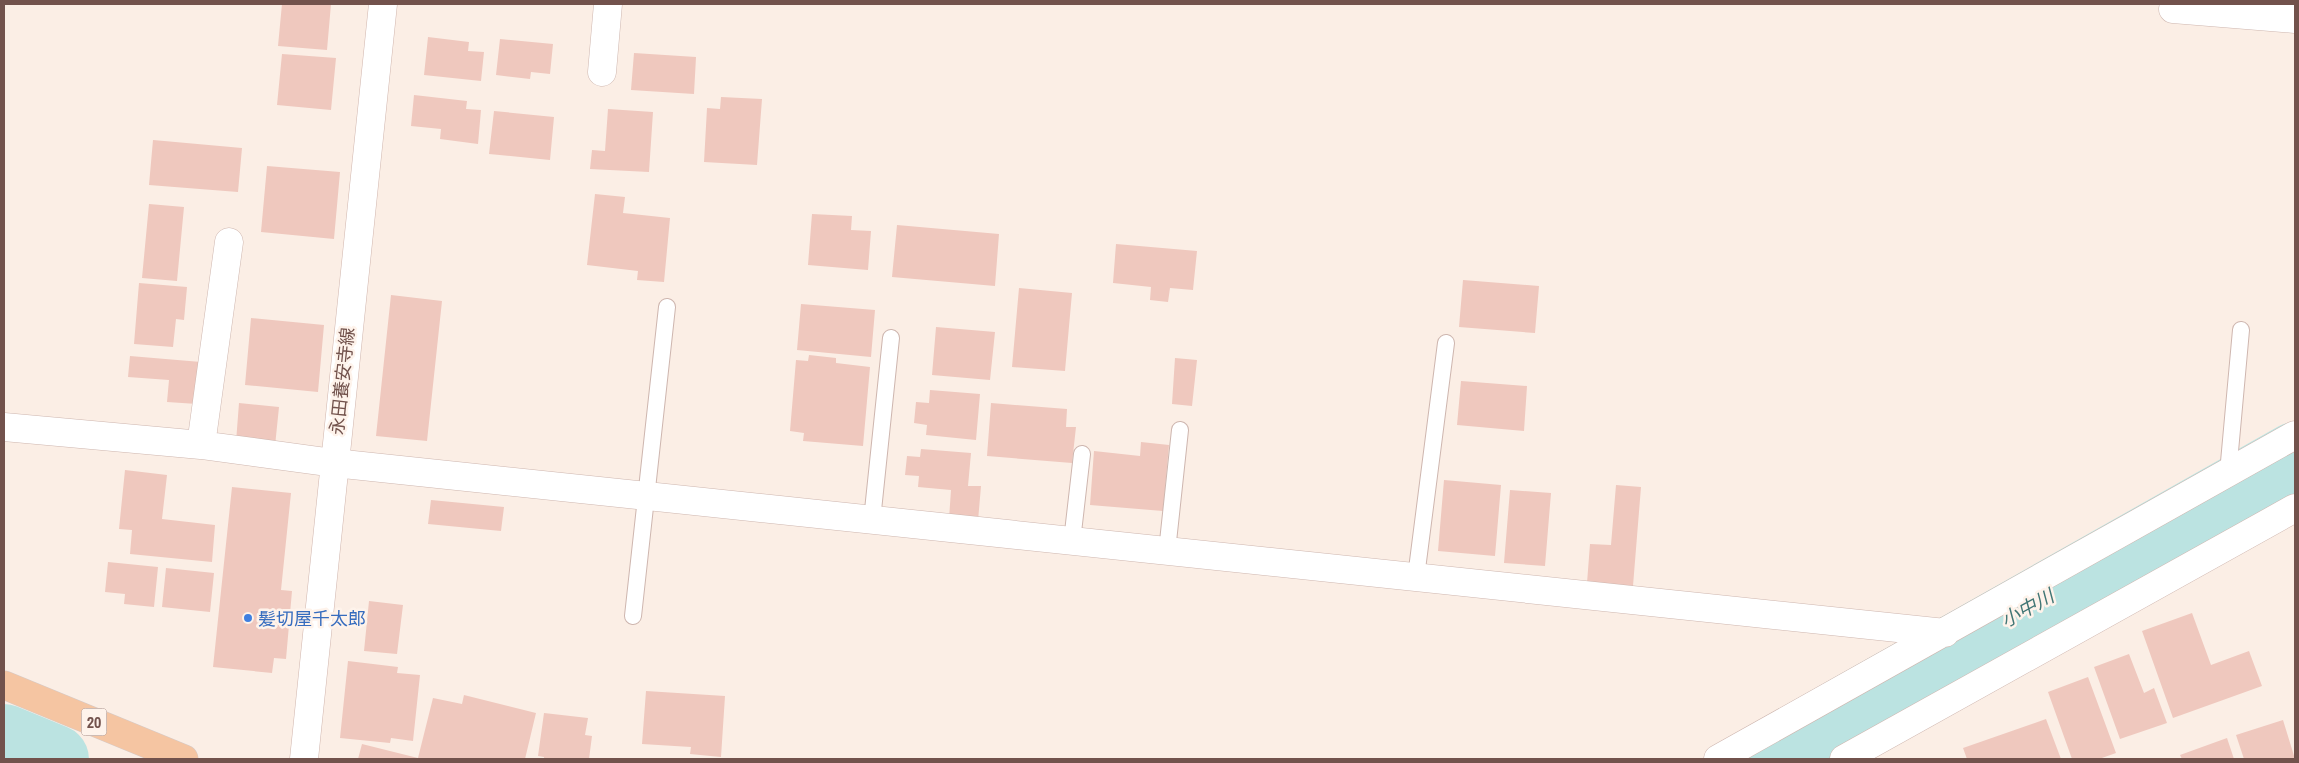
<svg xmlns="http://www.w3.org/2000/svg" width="2299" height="763" font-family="'Archivo Narrow','Noto Sans JP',sans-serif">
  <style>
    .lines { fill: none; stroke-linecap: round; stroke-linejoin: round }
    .river { stroke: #bbe3e1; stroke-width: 68 }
    .building { fill: #efc8be }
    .lane-casing { stroke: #ceb6af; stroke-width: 18 }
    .street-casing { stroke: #ceb6af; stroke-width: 29 }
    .secondary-casing { stroke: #d0b5ad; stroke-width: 29 }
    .primary-casing { stroke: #d5cbc9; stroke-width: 29 }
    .lane { stroke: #fff; stroke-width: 16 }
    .street { stroke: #fff; stroke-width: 28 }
    .secondary { stroke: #fff; stroke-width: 28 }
    .primary { stroke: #f5c5a2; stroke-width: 28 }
    .shop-dot { fill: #3f7fe0; stroke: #fef3eb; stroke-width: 2 }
    .labels { text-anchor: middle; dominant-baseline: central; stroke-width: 5; stroke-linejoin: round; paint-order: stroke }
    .shield { fill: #fef3eb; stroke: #9c827c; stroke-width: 1 }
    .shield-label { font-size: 16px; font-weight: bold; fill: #72524c }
    .street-label { font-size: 18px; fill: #72524c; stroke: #fef3eb }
    .shop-label { font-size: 18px; fill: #366cbe; stroke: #fef3eb; text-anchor: start }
    .water-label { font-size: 19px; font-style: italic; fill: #417675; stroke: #fef3eb }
  </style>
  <rect width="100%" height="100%" fill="#fbeee5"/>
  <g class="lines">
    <!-- river -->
    <path class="river" d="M 4,738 L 55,759
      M 1759,759 L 2295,456"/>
  </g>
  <!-- building -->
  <path class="building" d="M 282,4 L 331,4 L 327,50 L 278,46 Z
    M 428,37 L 469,42 L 468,51 L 484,52 L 481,81 L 424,75 Z
    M 500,39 L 553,44 L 550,74 L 531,72 L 530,79 L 496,75 Z
    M 634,53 L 696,57 L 694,94 L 631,90 Z
    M 282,54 L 336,58 L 331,110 L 277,105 Z
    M 414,95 L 467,101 L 466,109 L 481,110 L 478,144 L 440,139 L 441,129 L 411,126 Z
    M 721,97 L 762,99 L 757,165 L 704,162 L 707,108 L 720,109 Z
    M 608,109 L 653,112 L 649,172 L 590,169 L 592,150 L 605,151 Z
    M 494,111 L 554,117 L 550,160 L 489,154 Z
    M 153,140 L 242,148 L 238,192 L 149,185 Z
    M 267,166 L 340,172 L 334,239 L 261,232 Z
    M 595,194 L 625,197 L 623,213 L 670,218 L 664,282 L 637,280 L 638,271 L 587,265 Z
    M 149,204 L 184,207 L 177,281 L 142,278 Z
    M 812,214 L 852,216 L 851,230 L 871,231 L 868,270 L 808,265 Z
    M 897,225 L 999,234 L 995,286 L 892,277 Z
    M 1116,244 L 1197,251 L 1193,290 L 1170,288 L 1168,302 L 1150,300 L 1151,287 L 1113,283 Z
    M 1463,280 L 1539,286 L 1535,333 L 1459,327 Z
    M 139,283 L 187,287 L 184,320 L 176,319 L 173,347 L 134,344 Z
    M 1019,288 L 1072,293 L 1065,371 L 1012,367 Z
    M 391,295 L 442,301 L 427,441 L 376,436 Z
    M 801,304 L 875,310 L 871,357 L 797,350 Z
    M 251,318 L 324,325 L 318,392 L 245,385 Z
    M 936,327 L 995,332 L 990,380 L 932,375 Z
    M 809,355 L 836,358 L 836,363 L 870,367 L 863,446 L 803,441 L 804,433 L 790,431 L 796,360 L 808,361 Z
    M 130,356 L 201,362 L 197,404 L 167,402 L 169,380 L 128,377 Z
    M 1175,358 L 1197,360 L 1192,406 L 1172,404 Z
    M 1461,381 L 1527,386 L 1524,431 L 1457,425 Z
    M 930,390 L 980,394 L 976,440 L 926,435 L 927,425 L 914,423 L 916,402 L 929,403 Z
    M 239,403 L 279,407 L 275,446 L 236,442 Z
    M 991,403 L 1067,409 L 1066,427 L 1076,427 L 1072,463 L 987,456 Z
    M 1141,442 L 1169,445 L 1163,511 L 1090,505 L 1094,451 L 1140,456 Z
    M 921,449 L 971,453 L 968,486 L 981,486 L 978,521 L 949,519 L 951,490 L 918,487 L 919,476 L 905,475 L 907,456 L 920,457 Z
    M 125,470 L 167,475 L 162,519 L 215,525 L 212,562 L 130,554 L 132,530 L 119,529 Z
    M 1444,480 L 1501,485 L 1495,556 L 1438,551 Z
    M 1616,485 L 1641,487 L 1633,586 L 1587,583 L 1590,544 L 1611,545 Z
    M 232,487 L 291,493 L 281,590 L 292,591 L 286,659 L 274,658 L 272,673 L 213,667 Z
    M 1510,490 L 1551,493 L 1545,566 L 1504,563 Z
    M 431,500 L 504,507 L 501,531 L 428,524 Z
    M 108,562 L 158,567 L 154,607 L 124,604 L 125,594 L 105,592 Z
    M 166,568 L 214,573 L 210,612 L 162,607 Z
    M 369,601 L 403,605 L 397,654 L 364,651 Z
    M 2192,613 L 2211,665 L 2249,651 L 2262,686 L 2173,718 L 2142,631 Z
    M 2129,654 L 2144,693 L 2154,688 L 2167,723 L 2120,739 L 2094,667 Z
    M 348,661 L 398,667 L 397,673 L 420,675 L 413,741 L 391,738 L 390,743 L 340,738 Z
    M 2088,677 L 2116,753 L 2099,759 L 2072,759 L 2048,692 Z
    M 646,691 L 725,696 L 721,757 L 690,754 L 691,747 L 642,744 Z
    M 464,695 L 536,713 L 525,759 L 358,759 L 362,744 L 418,758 L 433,698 L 462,704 Z
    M 544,713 L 588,718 L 585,735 L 592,736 L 589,759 L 544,759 L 544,757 L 538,756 Z
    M 2046,719 L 2061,759 L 1967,759 L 1963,748 Z
    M 2283,720 L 2295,759 L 2244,759 L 2236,735 Z
    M 2227,738 L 2234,759 L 2182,759 L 2180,755 Z"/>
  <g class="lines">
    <defs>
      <path id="lane" d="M 2228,473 L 2241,330
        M 872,520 L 891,338
        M 1072,541 L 1082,454
        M 1167,551 L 1180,430
        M 1416,577 L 1446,343
        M 633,616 L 667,307"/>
      <path id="street" d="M 2173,9 L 2295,19
        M 602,72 L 608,4
        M 4,427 L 201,445 L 334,463 L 1945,633
        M 201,445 L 229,242
        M 1718,759 L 2295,435
        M 1844,759 L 2295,508"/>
      <path id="secondary" d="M 304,759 L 383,4"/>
      <path id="primary" d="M 4,685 L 184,759"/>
    </defs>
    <!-- lane casing -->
    <use href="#lane" class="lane-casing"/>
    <!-- street casing -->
    <use href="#street" class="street-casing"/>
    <!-- secondary casing -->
    <use href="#secondary" class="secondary-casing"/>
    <!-- primary casing -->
    <use href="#primary" class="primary-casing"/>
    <!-- lane -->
    <use href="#lane" class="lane"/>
    <!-- street -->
    <use href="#street" class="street"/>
    <!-- secondary -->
    <use href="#secondary" class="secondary"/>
    <!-- primary -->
    <use href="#primary" class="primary"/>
  </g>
  <!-- markers -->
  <circle class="shop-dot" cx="248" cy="618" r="5"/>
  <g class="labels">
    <!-- shield labels -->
    <rect class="shield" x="81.5" y="708.5" width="25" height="27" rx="4"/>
    <g class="shield-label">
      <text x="94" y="722">20</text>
    </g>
    <!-- street labels -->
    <g class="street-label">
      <text transform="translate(342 381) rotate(-84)">永田養安寺線</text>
    </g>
    <!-- shop labels -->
    <g class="shop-label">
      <text x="258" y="618">髪切屋千太郎</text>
    </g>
    <!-- water labels -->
    <g class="water-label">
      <text transform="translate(2027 608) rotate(-29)">小中川</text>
    </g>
  </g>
  <!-- border -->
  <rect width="2299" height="763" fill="none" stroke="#72524c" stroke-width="10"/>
</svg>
